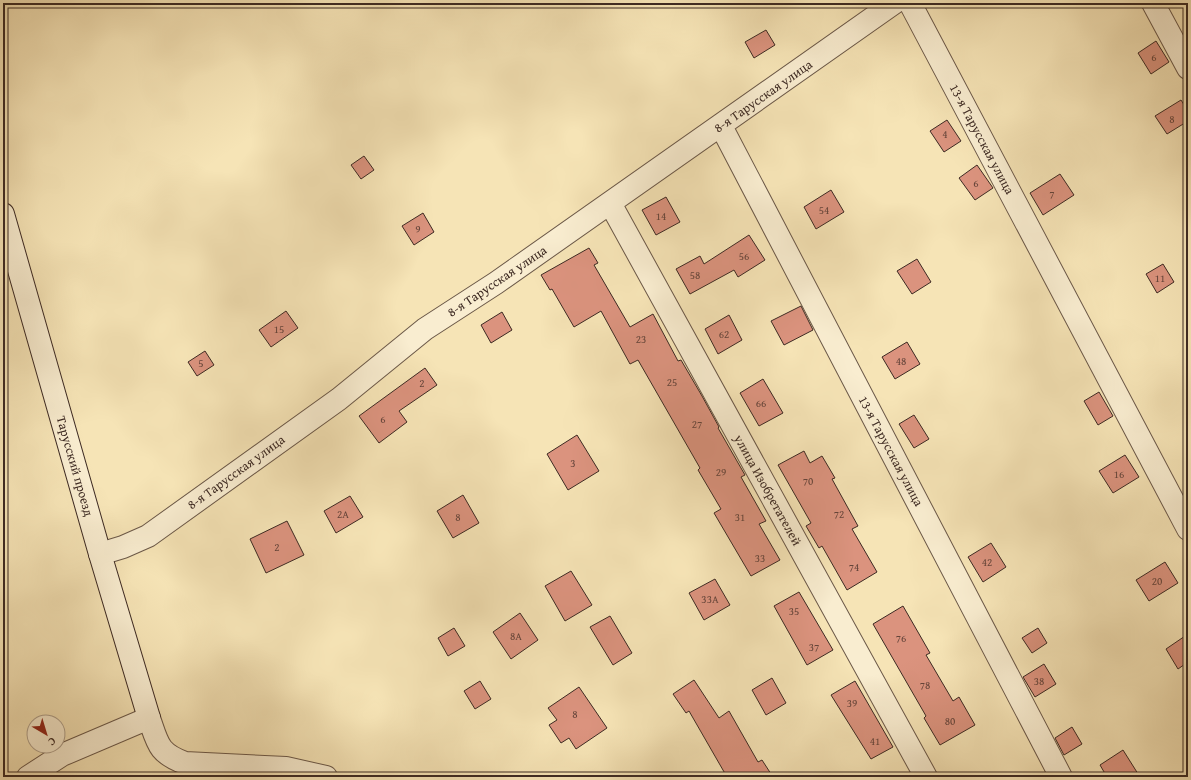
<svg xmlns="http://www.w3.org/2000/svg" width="1191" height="780" font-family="'Gentium Book Plus',serif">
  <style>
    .building { fill: #db937e; stroke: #3d2a23 }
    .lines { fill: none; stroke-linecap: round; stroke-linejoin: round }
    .street-casing { stroke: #6b5848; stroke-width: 24 }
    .secondary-casing { stroke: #3d2a23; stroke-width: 24 }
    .street { stroke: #f9edd0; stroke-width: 22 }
    .secondary { stroke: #f9edd0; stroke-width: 22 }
    .labels { text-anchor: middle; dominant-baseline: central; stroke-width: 3.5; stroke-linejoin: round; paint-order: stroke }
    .number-label { font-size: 11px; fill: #64443a }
    .street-label { font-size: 13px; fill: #3d2a23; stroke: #f9edd0 }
  </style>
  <rect width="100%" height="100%" fill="#f6e4b6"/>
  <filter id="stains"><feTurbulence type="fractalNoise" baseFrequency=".005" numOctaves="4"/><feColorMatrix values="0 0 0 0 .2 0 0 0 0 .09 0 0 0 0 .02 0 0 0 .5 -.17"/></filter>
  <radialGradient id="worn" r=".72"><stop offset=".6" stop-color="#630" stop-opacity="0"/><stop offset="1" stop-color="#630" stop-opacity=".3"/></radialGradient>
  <!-- building -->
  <path class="building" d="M 766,30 L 775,45 L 754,58 L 745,42 Z
    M 1156,41 L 1169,62 L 1151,74 L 1138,53 Z
    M 1181,100 L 1188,111 L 1188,121 L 1167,134 L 1155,116 Z
    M 947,120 L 961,141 L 944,152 L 930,131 Z
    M 364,156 L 374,170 L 361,179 L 351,165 Z
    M 977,165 L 993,188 L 975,200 L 959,178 Z
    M 1060,174 L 1074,195 L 1043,215 L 1030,193 Z
    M 831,190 L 844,212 L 816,229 L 804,207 Z
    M 666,197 L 680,222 L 656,235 L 642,210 Z
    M 423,213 L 434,232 L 414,245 L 402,226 Z
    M 749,235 L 765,260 L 738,277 L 734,270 L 690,294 L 676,269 L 700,256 L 704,264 Z
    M 589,248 L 598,263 L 594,265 L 630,327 L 653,314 L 678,361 L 681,360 L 702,396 L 719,427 L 718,428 L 745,475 L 741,477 L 766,521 L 759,524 L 780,560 L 751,576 L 714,513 L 721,509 L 698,470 L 700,468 L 638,360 L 630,364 L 601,311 L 574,327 L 552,289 L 550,290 L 541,275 Z
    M 917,259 L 931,282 L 912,294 L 897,271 Z
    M 1163,264 L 1174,282 L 1157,293 L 1146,274 Z
    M 801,306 L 813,330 L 784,345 L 771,321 Z
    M 286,311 L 298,328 L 271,347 L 259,330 Z
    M 502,312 L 512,330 L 491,343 L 481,325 Z
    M 729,315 L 742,340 L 718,354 L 705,329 Z
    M 907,342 L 920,364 L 895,379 L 882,357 Z
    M 205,351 L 214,365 L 197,376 L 188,362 Z
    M 425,368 L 437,385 L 399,411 L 407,422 L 379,443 L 359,416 Z
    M 763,379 L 783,413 L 759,426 L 740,393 Z
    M 1099,392 L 1113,416 L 1098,425 L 1084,401 Z
    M 914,415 L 929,439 L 914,448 L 899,424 Z
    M 577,435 L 599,471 L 568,490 L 547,454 Z
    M 804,451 L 810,463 L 822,456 L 835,478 L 832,479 L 858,526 L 852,529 L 877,572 L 847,590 L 822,546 L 819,548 L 806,526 L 811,523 L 778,465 Z
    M 1125,455 L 1139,477 L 1113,493 L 1099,471 Z
    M 463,495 L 479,523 L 453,538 L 437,511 Z
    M 350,496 L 363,517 L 336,533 L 324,511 Z
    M 287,521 L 304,555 L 266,573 L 250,539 Z
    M 991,543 L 1006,567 L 983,582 L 968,557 Z
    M 1165,562 L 1178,583 L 1149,601 L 1136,580 Z
    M 571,571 L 592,605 L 565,621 L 545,586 Z
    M 715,579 L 730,605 L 704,620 L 689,593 Z
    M 799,592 L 833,650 L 807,665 L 774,606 Z
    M 903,606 L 930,653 L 926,655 L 953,701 L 959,697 L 975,725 L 940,745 L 924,718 L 926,716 L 873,624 Z
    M 520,613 L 538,640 L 511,659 L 493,632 Z
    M 610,616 L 632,653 L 613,665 L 590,627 Z
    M 454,628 L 465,646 L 448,656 L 438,638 Z
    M 1038,628 L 1047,643 L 1032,653 L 1022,638 Z
    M 1188,634 L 1188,662 L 1178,669 L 1166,649 Z
    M 1044,664 L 1056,684 L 1035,697 L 1023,677 Z
    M 772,678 L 786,703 L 766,715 L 752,690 Z
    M 694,680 L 719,718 L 729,711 L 758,762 L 762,760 L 773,777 L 727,777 L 689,711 L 686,713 L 673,694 Z
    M 480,681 L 491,699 L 475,709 L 464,691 Z
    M 855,681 L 893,747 L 871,759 L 831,695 Z
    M 579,687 L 607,728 L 576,749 L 569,738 L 561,743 L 549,725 L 557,720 L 548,708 Z
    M 1072,727 L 1082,744 L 1064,755 L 1055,738 Z
    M 1123,750 L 1140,777 L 1107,777 L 1100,765 Z"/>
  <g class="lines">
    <defs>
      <path id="street" d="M 910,3 L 1188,529
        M 1153,3 L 1188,68
        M 721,126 L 1061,777
        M 610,203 L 926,777
        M 100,554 L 123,547 L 148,536 L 339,399 L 425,329 L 496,283 L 894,3
        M 28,777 L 62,755 L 149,718 C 158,744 158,753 185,763 L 286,768 L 326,777"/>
      <path id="secondary" d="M 3,214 L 100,554 L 149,718"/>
    </defs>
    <!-- street casing -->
    <use href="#street" class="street-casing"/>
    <!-- secondary casing -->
    <use href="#secondary" class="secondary-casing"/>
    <!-- street -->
    <use href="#street" class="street"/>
    <!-- secondary -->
    <use href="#secondary" class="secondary"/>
  </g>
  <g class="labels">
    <!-- number labels -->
    <g class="number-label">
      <text x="1154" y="57">6</text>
      <text x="1172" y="119">8</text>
      <text x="945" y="134">4</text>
      <text x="976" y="183">6</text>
      <text x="1052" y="194">7</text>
      <text x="824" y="210">54</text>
      <text x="661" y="216">14</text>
      <text x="418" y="229">9</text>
      <text x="744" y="256">56</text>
      <text x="695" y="275">58</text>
      <text x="1160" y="278">11</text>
      <text x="279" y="329">15</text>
      <text x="724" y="334">62</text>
      <text x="641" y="339">23</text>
      <text x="901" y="361">48</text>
      <text x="201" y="363">5</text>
      <text x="672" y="382">25</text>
      <text x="422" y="383">2</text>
      <text x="761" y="403">66</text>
      <text x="383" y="419">6</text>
      <text x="697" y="424">27</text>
      <text x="573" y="463">3</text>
      <text x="721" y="472">29</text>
      <text x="1119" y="474">16</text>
      <text x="808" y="481">70</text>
      <text x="343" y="514">2А</text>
      <text x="839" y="514">72</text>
      <text x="458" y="517">8</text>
      <text x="740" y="517">31</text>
      <text x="277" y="547">2</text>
      <text x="760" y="558">33</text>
      <text x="987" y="562">42</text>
      <text x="854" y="567">74</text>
      <text x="1157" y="581">20</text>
      <text x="710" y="599">33А</text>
      <text x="794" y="611">35</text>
      <text x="516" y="636">8А</text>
      <text x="901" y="638">76</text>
      <text x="814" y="647">37</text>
      <text x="1039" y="681">38</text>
      <text x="925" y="685">78</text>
      <text x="852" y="703">39</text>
      <text x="575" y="714">8</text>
      <text x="950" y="721">80</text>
      <text x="875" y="741">41</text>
    </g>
    <!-- street labels -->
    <g class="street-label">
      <text transform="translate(763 96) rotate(-35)">8-я Тарусская улица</text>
      <text transform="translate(982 139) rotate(62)">13-я Тарусская улица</text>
      <text transform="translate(497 281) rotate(-34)">8-я Тарусская улица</text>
      <text transform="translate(891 451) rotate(62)">13-я Тарусская улица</text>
      <text transform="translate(75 466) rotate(74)">Тарусский проезд</text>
      <text transform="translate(236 472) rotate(-36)">8-я Тарусская улица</text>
      <text transform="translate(768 490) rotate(61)">улица Изобретателей</text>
    </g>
  </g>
  <!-- margin -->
  <rect width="1191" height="780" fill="none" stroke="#f6e4b6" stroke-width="16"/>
  <rect x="4" y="4" width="1183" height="772" fill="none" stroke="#3d2a23" stroke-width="2"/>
  <rect x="8" y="8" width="1175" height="764" fill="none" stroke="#3d2a23"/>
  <!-- north arrow -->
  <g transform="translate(46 734) rotate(142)"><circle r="19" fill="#f9edd0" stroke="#ae9f8b"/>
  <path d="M0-3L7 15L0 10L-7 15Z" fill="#8f2418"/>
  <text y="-6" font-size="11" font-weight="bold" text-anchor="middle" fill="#3d2a23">С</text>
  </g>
  <rect width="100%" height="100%" filter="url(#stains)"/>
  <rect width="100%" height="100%" fill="url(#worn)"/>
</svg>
